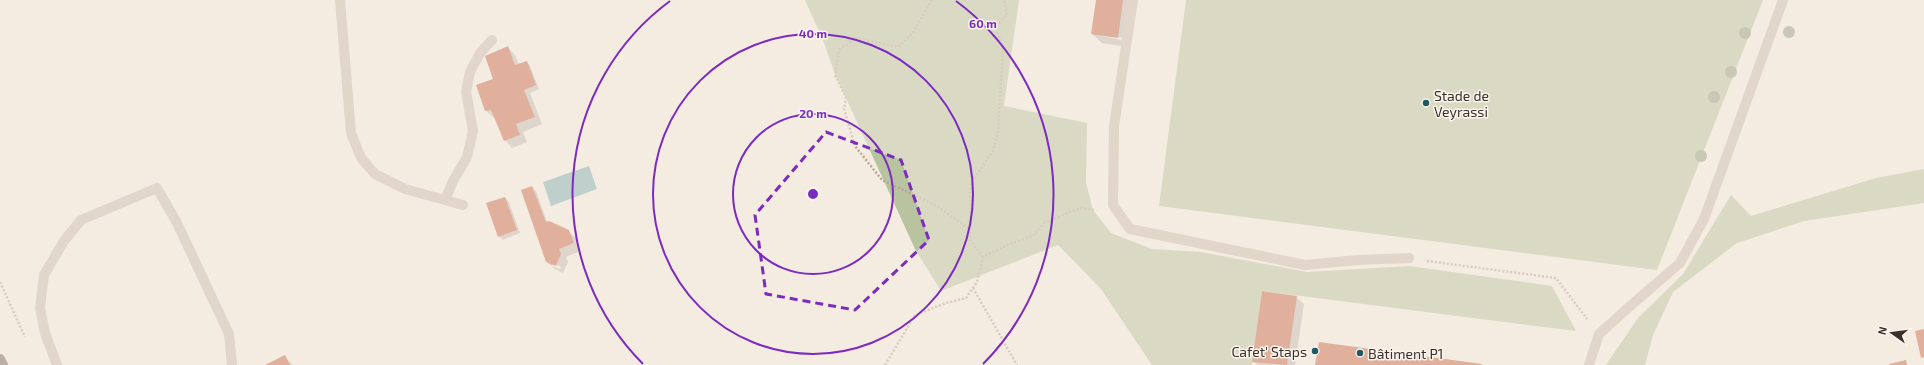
<svg xmlns="http://www.w3.org/2000/svg" width="1924" height="365" font-family="'Exo 2',sans-serif">
  <style>
    .green { fill: #b8c4a0 }
    .water { fill: #7fb0b2 }
    .shadow { fill: #0003; fill-rule: evenodd }
    .building { fill: #c8694b }
    .lines { fill: none; stroke-linecap: round; stroke-linejoin: round }
    .path { stroke: #b9a596; stroke-width: 2.5; stroke-dasharray: 2 2; stroke-linecap: butt }
    .lane { stroke: #cdbbac; stroke-width: 10 }
    .street { stroke: #cdbbac; stroke-width: 10 }
    .primary { stroke: #7d675c; stroke-width: 10 }
    .tree { fill: #969b7f }
    .marked { fill: none; stroke: #7b2cbf; stroke-width: 3; stroke-dasharray: 8 5; stroke-linejoin: round }
    .ring { fill: none; stroke: #7b2cbf; stroke-width: 2 }
    .poi-dot { fill: #1f5a5e; stroke: #fbf5ee; stroke-width: 1.5 }
    .labels { text-anchor: middle; dominant-baseline: central; stroke-width: 3; stroke-linejoin: round; paint-order: stroke }
    .poi-label { font-size: 14px; fill: #3b302b; stroke: #fbf5ee; text-anchor: start }
    .centre { fill: #7b2cbf; stroke: #fbf5ee; stroke-width: 2 }
    .ring-label { font-size: 12px; text-anchor: middle; font-weight: bold; fill: #7b2cbf; stroke: #fbf5ee; stroke-width: 3; stroke-linejoin: round; paint-order: stroke }
  </style>
  <rect width="100%" height="100%" fill="#f4ebe1"/>
  <!-- green -->
  <path class="green" d="M 805,0 L 1019,0 L 1004,106 L 1087,123 L 1086,183 L 1093,210 L 1111,233 L 1152,249 L 1201,252 L 1307,272 L 1409,266 L 1552,286 L 1576,331 L 1262,291 L 1252,365 L 1152,365 L 1101,289 L 1058,245 L 941,291 L 915,249 L 835,74 L 823,40 Z
    M 1186,0 L 1763,0 L 1657,270 L 1159,206 Z
    M 1924,169 L 1924,203 L 1804,221 L 1737,243 L 1673,292 L 1653,335 L 1645,365 L 1606,365 L 1638,318 L 1683,274 L 1731,195 L 1751,216 L 1876,178 Z"/>
  <!-- water -->
  <path class="water" d="M 589,166 L 597,189 L 551,206 L 543,182 Z"/>
  <!-- shadow -->
  <path class="shadow" d="M 1097,0 L 1134,0 L 1127,47 L 1102,43 L 1092,34 ZM 1102,34 L 1123,38 L 1122,40 L 1102,36 Z
    M 508,48 L 515,55 L 519,65 L 527,62 L 530,66 L 539,89 L 530,93 L 542,124 L 523,132 L 527,142 L 512,148 L 505,140 L 496,118 L 494,118 L 486,111 L 477,86 L 494,79 Z
    M 532,188 L 536,191 L 547,222 L 568,231 L 576,238 L 580,251 L 566,257 L 568,262 L 563,273 L 555,269 L 547,262 ZM 552,263 L 561,267 L 560,269 L 552,266 Z
    M 505,198 L 509,202 L 520,233 L 503,240 L 499,236 Z
    M 1296,297 L 1304,304 L 1295,365 L 1257,365 L 1253,361 Z
    M 285,357 L 293,365 L 267,365 Z"/>
  <!-- building -->
  <path class="building" d="M 1096,0 L 1123,0 L 1118,38 L 1091,34 Z
    M 508,46 L 515,65 L 527,61 L 536,85 L 524,90 L 535,117 L 516,124 L 520,135 L 504,141 L 491,110 L 485,111 L 476,85 L 493,79 L 485,56 Z
    M 532,186 L 546,222 L 549,221 L 569,230 L 574,243 L 559,249 L 561,254 L 556,266 L 546,262 L 521,190 Z
    M 505,197 L 517,230 L 498,237 L 486,203 Z
    M 1262,291 L 1297,296 L 1287,365 L 1252,362 Z
    M 1924,329 L 1924,357 L 1921,358 L 1915,331 Z
    M 1319,342 L 1482,364 L 1482,365 L 1315,365 Z
    M 285,355 L 290,365 L 265,365 Z
    M 1906,360 L 1907,365 L 1889,365 L 1889,364 Z"/>
  <g class="lines">
    <!-- path -->
    <path class="path" d="M 932,0 L 913,33 L 898,47 L 856,38 L 839,50 L 835,75 L 846,97 L 844,109 L 855,146 L 882,180 L 935,205 L 970,229
      M 983,257 L 970,240 L 971,183 L 993,151 L 998,132 L 1003,50 L 996,26 L 1007,15 L 1004,0
      M 1427,261 L 1556,278 L 1587,319
      M 0,282 L 25,337
      M 973,288 L 1017,365
      M 885,365 L 915,315 L 946,303 L 966,298 L 977,282 L 983,257 L 1009,244 L 1033,236 L 1044,223 L 1080,208 L 1094,210"/>
    <!-- lane -->
    <path class="lane" d="M 340,0 L 351,133 L 361,158 L 375,174 L 405,189 L 463,205
      M 1133,0 L 1114,126 L 1113,205 L 1130,229 L 1305,265 L 1358,260 L 1409,258
      M 445,200 L 453,181 L 467,157 L 473,131 L 466,92 L 470,72 L 480,53 L 492,40
      M 44,275 L 64,241 L 81,220 L 157,188 L 177,223 L 229,334 L 232,365
      M 1589,365 L 1599,334 L 1629,307 L 1680,263 L 1704,219 L 1783,0"/>
    <!-- street -->
    <path class="street" d="M 44,275 L 40,308 L 45,333 L 57,365"/>
    <!-- primary -->
    <path class="primary" d="M 0,359 L 3,365"/>
  </g>
  <!-- trees -->
  <g class="tree">
    <circle cx="1789" cy="32" r="6"/>
    <circle cx="1745" cy="33" r="6"/>
    <circle cx="1731" cy="72" r="6"/>
    <circle cx="1714" cy="97" r="6"/>
    <circle cx="1701" cy="156" r="6"/>
  </g>
  <!-- marked area -->
  <path d="M0 0H1924V365H0ZM 826,132 L 901,160 L 929,240 L 855,310 L 766,294 L 755,215 Z" fill="#f4ebe1" fill-opacity=".55" fill-rule="evenodd"/>
  <path class="marked" d="M 826,132 L 901,160 L 929,240 L 855,310 L 766,294 L 755,215 Z"/>
  <!-- distance rings -->
  <g class="ring">
    <circle cx="813" cy="194" r="80"/>
    <circle cx="813" cy="194" r="160"/>
    <path d="M643 364A240 240 0 0 1 670 1M956 1A240 240 0 0 1 983 364"/>
  </g>
  <!-- markers -->
  <g class="poi-dot">
    <circle cx="1426" cy="103" r="4"/>
    <circle cx="1315" cy="351" r="4"/>
    <circle cx="1360" cy="353" r="4"/>
  </g>
  <g class="labels">
    <!-- poi labels -->
    <g class="poi-label">
      <text x="1434" y="95">Stade de<tspan x="1434" dy="16">Veyrassi</tspan></text>
      <text x="1307" y="351" text-anchor="end">Cafet' Staps</text>
      <text x="1368" y="353">Bâtiment P1</text>
    </g>
  </g>
  <circle cx="813" cy="194" r="6" class="centre"/>
  <g class="ring-label">
    <text x="983" y="28">60 m</text>
    <text x="813" y="38">40 m</text>
    <text x="813" y="118">20 m</text>
  </g>
  <!-- north arrow -->
  <g transform="translate(1892 333) rotate(284)" stroke="#fbf5ee" stroke-width="3" paint-order="stroke">
  <path d="M0-3L7 15L0 10L-7 15Z" fill="#3b302b"/>
  <text y="-6" font-size="11" font-weight="bold" text-anchor="middle" fill="#3b302b">N</text>
  </g>
</svg>
